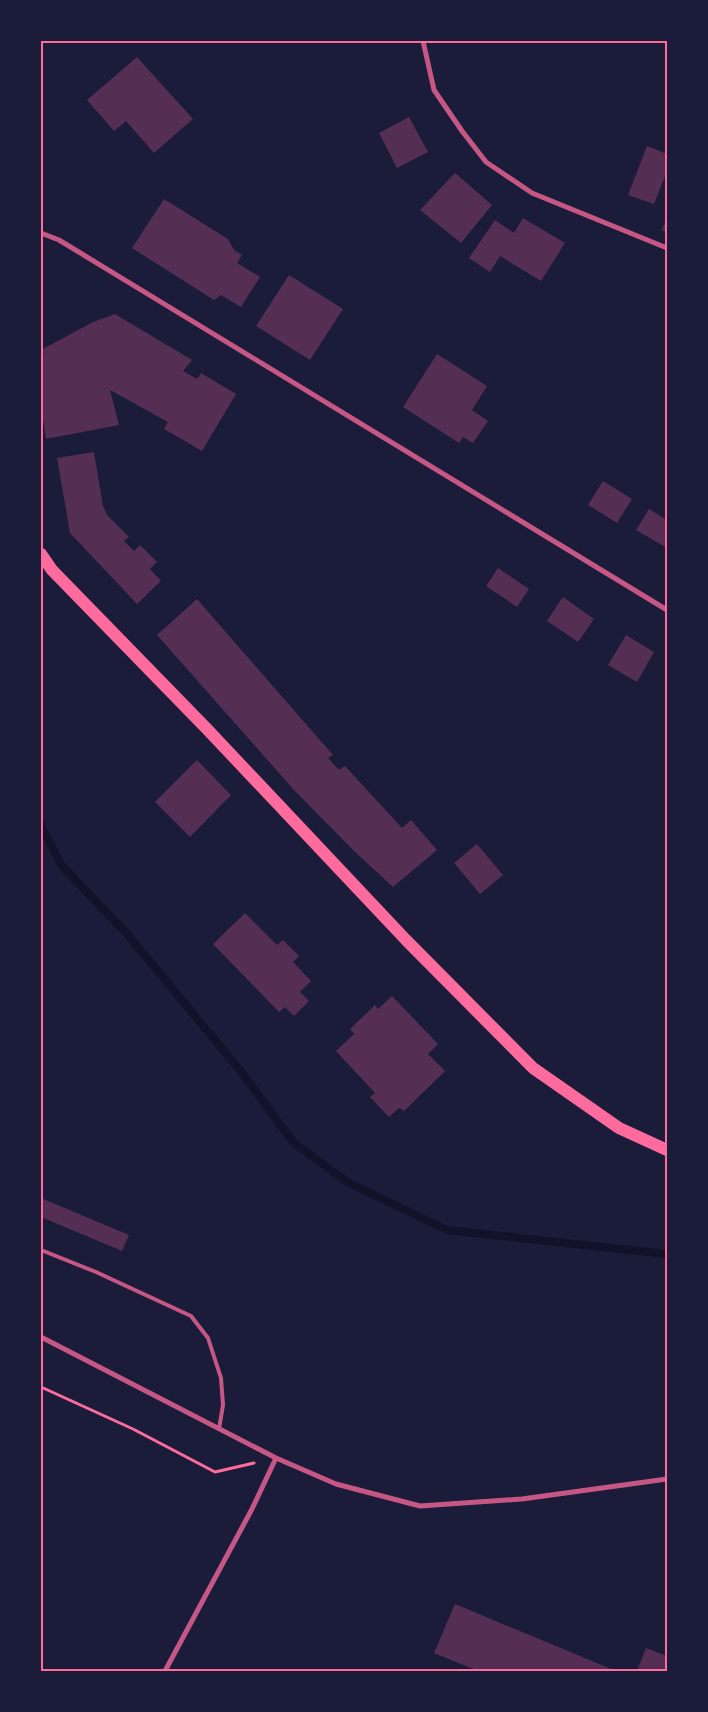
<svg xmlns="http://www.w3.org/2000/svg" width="708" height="1712" font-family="'PT Sans',sans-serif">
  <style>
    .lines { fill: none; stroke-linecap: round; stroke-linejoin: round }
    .stream { stroke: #12122b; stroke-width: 8 }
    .building { fill: #542f53 }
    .path { stroke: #ff6b9d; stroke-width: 3 }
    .service { stroke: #c65784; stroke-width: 4 }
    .minor { stroke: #c65784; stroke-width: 5 }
    .primary { stroke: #ff6b9d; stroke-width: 12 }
    .neatline { fill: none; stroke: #ff6b9d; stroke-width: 2 }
  </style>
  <rect width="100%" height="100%" fill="#1b1b3a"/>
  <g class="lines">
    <!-- stream -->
    <path class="stream" d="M 41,826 L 62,866 L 128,935 L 243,1074 L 293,1142 L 347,1182 L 447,1230 L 667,1254"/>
  </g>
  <!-- building -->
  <path class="building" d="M 137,57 L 193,119 L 154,153 L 126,121 L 114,131 L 87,100 Z
    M 409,117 L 428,152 L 397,168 L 379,133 Z
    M 647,146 L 667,154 L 667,171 L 654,204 L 628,195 Z
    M 455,173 L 492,205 L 461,243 L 420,210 Z
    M 164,199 L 228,239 L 234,250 L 242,255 L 237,263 L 260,277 L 241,307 L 221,295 L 214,300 L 132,248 Z
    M 523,218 L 565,243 L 541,281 L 500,256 L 490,272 L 469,258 L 495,220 L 514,233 Z
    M 666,219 L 667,219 L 667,232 L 662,230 Z
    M 289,275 L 343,309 L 310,360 L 256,326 Z
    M 115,314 L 192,360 L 183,371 L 197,379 L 201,373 L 236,394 L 202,451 L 164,429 L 168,422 L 110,390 L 119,425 L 46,439 L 41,407 L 41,358 L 44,355 L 41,350 L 93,322 Z
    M 437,354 L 487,386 L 472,410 L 488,421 L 473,443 L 463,437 L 459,443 L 403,407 Z
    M 94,452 L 103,506 L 107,515 L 129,537 L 124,541 L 134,551 L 140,545 L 157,562 L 150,569 L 161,581 L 137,604 L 70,533 L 57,458 Z
    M 603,481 L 632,499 L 617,523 L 588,505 Z
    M 649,509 L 667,520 L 667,548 L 636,530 Z
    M 498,568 L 529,589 L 517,607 L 486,586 Z
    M 563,597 L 594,619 L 578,642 L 547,621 Z
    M 197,599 L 333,755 L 328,758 L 339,770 L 345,766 L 402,828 L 411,820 L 437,850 L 393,887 L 354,851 L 294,790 L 157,635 Z
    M 626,635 L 654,652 L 637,682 L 608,665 Z
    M 197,760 L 231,795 L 190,837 L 155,802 Z
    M 477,844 L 503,875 L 480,894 L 454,863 Z
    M 245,913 L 277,945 L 283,940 L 299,956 L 293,962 L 311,981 L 300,992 L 309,1001 L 294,1016 L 285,1007 L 279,1012 L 213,944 Z
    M 392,996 L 438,1044 L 428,1054 L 445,1071 L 404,1111 L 399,1108 L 389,1117 L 370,1097 L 375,1093 L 336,1051 L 354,1034 L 350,1029 L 375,1005 L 378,1009 Z
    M 41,1198 L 129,1235 L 122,1251 L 41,1217 Z
    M 455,1604 L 616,1671 L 478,1671 L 434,1653 Z
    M 646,1648 L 667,1656 L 667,1671 L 637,1671 Z"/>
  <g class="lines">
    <!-- path -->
    <path class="path" d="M 41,1387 L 133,1429 L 215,1472 L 254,1463"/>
    <!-- service -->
    <path class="service" d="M 41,1250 L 96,1272 L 191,1316 L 208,1338 L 221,1378 L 223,1405 L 219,1429"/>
    <!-- minor -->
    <path class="minor" d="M 423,41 L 434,90 L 462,131 L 486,162 L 532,193 L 667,248
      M 41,233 L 59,240 L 667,610
      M 41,1337 L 276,1458 L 336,1484 L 420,1506 L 522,1499 L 667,1479
      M 165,1671 L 252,1509 L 276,1458"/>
    <!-- primary -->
    <path class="primary" d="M 41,554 L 52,570 L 207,729 L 407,941 L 533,1068 L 619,1128 L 667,1150"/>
  </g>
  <!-- border -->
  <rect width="708" height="1712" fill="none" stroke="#1b1b3a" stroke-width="85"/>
  <rect x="42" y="42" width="624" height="1628" class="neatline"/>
</svg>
